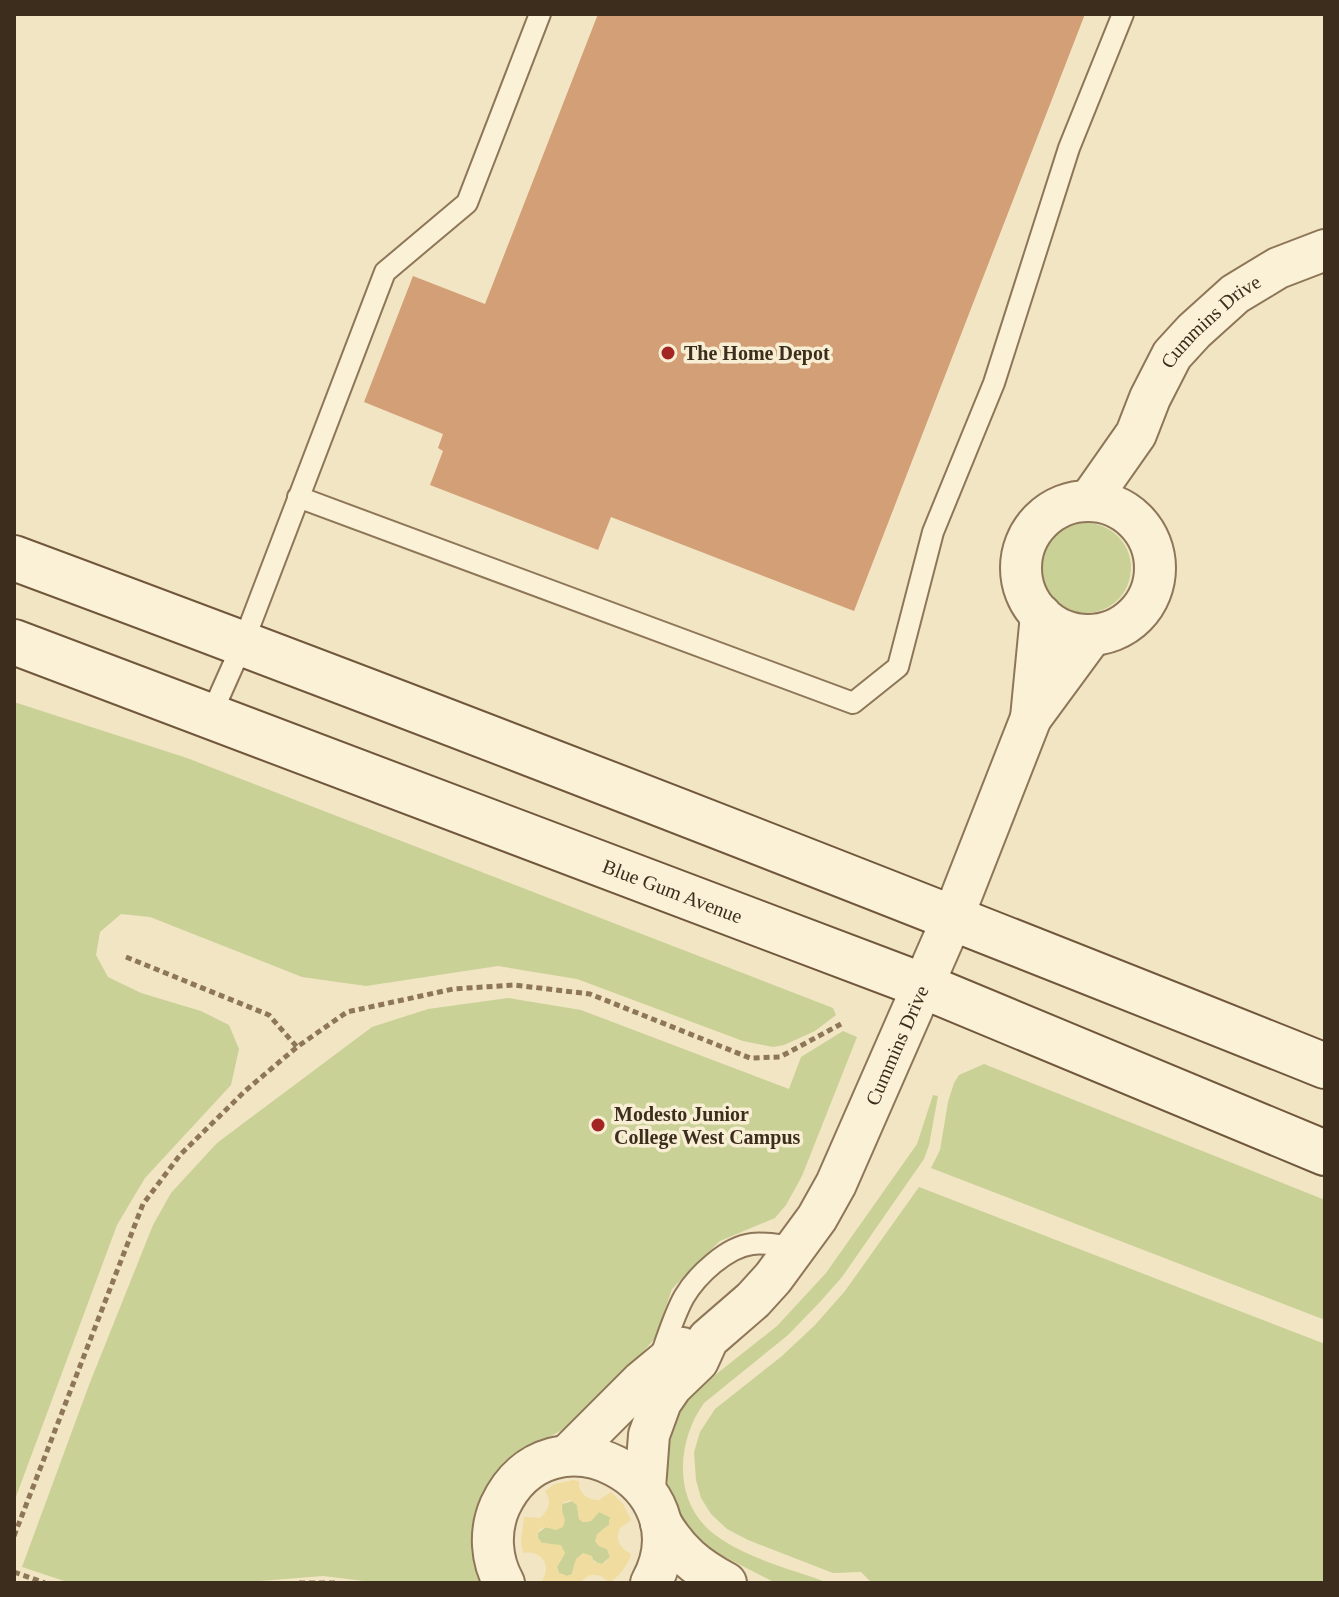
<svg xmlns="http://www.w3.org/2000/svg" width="1339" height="1597" font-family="Georgia,serif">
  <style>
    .green { fill: #c9d196 }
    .sand { fill: #efdc9e; fill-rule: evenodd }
    .building { fill: #d39f76 }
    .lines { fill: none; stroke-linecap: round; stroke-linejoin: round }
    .service-casing { stroke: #8e7658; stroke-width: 24 }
    .minor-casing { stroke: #8e7658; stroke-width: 44 }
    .secondary-casing { stroke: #70573b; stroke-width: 48 }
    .path { stroke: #8e7658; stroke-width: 5; stroke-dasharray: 6 4; stroke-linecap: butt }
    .service { stroke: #fbf1d7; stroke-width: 20 }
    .minor { stroke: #fbf1d7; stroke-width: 40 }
    .secondary { stroke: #fbf1d7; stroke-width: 44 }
    .poi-dot { fill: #a22523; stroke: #f8eed4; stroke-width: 3 }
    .labels { text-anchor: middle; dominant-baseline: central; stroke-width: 7; stroke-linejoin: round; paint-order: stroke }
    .street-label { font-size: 20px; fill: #3c2d1d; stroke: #f8eed4 }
    .poi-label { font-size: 20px; font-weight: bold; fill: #3c2d1d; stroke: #f8eed4; text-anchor: start }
  </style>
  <rect width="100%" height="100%" fill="#f2e5c3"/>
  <!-- green -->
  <path class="green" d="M1041 568a45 45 0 1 1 90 0a45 45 0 1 1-90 0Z
    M 14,702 L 187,758 L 833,1008 L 836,1015 L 815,1031 L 784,1045 L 773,1047 L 743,1041 L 577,979 L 498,966 L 366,986 L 302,977 L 150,917 L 121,914 L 100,932 L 96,955 L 108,977 L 141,993 L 201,1011 L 229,1025 L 239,1049 L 231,1085 L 145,1178 L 117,1225 L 14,1502 Z
    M 508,998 L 581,1010 L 789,1089 L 801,1057 L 843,1031 L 857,1037 L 802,1176 L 786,1205 L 775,1218 L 720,1241 L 690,1270 L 672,1289 L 655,1338 L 644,1351 L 566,1428 L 530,1447 L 508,1462 L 493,1479 L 484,1492 L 479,1509 L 480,1583 L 380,1583 L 323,1576 L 234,1583 L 70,1583 L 22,1567 L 89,1385 L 153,1225 L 171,1193 L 217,1143 L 372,1027 L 428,1009 Z
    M 984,1064 L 1325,1200 L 1325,1320 L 931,1168 L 940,1150 L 948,1102 L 954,1083 L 959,1075 Z
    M 933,1095 L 938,1096 L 929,1145 L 924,1159 L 842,1277 L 820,1302 L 788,1335 L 704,1403 C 674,1445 673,1509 721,1539 C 752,1560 794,1570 829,1583 L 776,1583 L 711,1550 L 681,1520 L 668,1484 L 667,1451 L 680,1412 L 695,1391 L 777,1326 L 826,1273 L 917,1144 Z
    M 919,1187 L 1325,1344 L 1325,1583 L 872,1583 L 861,1572 L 833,1573 L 748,1540 L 727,1529 L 711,1514 L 701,1498 L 696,1480 L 694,1452 L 700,1432 L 715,1409 L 782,1356 L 815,1325 L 845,1291 Z
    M 573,1501 L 577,1505 L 579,1519 L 583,1522 L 591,1521 L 599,1512 L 610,1517 L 609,1525 L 602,1530 L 595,1541 L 599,1546 L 607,1549 L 610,1557 L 601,1565 L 592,1559 L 575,1562 L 572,1574 L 567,1576 L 559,1573 L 557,1567 L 565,1553 L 550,1544 L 542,1543 L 538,1539 L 538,1533 L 547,1526 L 556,1530 L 562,1515 L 562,1504 Z"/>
  <!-- sand -->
  <path class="sand" d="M 573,1480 L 579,1481 C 578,1493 587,1500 599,1500 L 611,1492 L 623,1504 L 631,1520 L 620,1528 C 615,1539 619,1548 631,1554 C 628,1566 619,1576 609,1583 C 600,1572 589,1572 580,1583 L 545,1583 L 542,1581 C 552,1565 542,1550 523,1553 L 521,1542 L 524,1517 L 540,1518 C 549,1510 552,1501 545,1491 L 555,1484 ZM 570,1500 L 577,1505 L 579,1519 L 583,1522 L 591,1521 L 599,1512 L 610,1517 L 609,1525 L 597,1534 L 595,1541 L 599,1546 L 607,1549 L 610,1557 L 604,1564 L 594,1562 L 592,1556 L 583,1553 L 576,1559 L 572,1574 L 567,1576 L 559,1573 L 557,1567 L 565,1553 L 561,1545 L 542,1543 L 537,1536 L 539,1530 L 544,1527 L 556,1530 L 563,1527 L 565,1520 L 561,1507 L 564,1502 Z"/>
  <!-- building -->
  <path class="building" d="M 598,14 L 1085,14 L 854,611 L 611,517 L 598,550 L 430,485 L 443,451 L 438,448 L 443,434 L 364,402 L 413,276 L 485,304 Z"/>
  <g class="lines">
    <defs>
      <path id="service" d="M 298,497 L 853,703 L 898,667 L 933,532 L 994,383 L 1069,148 L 1123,14
        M 210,717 L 243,643 L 385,272 L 467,203 L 540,14
        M 661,1355 C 668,1336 674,1315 684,1297 C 697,1275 727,1247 752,1244 C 766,1242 782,1246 796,1247"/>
      <g id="minor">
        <path id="s1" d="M 1089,501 L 1136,434 L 1150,398 L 1172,355 L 1194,331 L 1235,294 L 1278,268 L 1325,250"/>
        <circle cx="1088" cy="568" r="67"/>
        <path d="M 1031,718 L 1041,615"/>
        <path d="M 568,1455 L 641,1382 L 682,1348"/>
        <path id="s2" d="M 645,1488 L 649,1435 L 661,1402 L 672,1386 L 698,1361 L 708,1339 L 753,1300 L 773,1278 L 817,1218 L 836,1184 L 953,917 L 1031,718 L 1092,635"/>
        <path d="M 661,1523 C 678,1552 696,1567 726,1583"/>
        <path d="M 504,1583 C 491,1560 489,1531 500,1506 C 550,1399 707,1481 651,1583"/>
      </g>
      <g id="secondary">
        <path d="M 14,558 C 453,721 890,892 1325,1066"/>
        <path id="s3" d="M 14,642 L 921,985 L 1325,1153"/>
      </g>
    </defs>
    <!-- service casing -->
    <use href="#service" class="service-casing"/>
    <!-- minor casing -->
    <use href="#minor" class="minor-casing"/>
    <!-- secondary casing -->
    <use href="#secondary" class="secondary-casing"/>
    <!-- path -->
    <path class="path" d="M 126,957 L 269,1015 L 297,1047
      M 14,1536 L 143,1204 L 180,1155 L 245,1091 L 297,1047 L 347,1012 L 453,989 L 514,985 L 590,994 L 750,1058 L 780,1057 L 841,1024
      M 14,1572 L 45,1583
      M 299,1583 L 338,1583"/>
    <!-- service -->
    <use href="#service" class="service"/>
    <!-- minor -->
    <use href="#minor" class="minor"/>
    <!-- secondary -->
    <use href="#secondary" class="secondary"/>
  </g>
  <!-- markers -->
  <g class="poi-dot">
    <circle cx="668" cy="353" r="8"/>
    <circle cx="598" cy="1125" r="8"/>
  </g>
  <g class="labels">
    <!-- street labels -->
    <g class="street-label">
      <text stroke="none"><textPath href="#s1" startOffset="220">Cummins Drive</textPath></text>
      <text stroke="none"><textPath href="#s3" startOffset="704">Blue Gum Avenue</textPath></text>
      <text stroke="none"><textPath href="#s2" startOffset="522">Cummins Drive</textPath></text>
    </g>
    <!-- poi labels -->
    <g class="poi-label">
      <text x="684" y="353">The Home Depot</text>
      <text x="614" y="1114">Modesto Junior<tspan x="614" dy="23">College West Campus</tspan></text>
    </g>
  </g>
  <!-- border -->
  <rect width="1339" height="1597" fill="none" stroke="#3c2d1d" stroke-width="32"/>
</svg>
